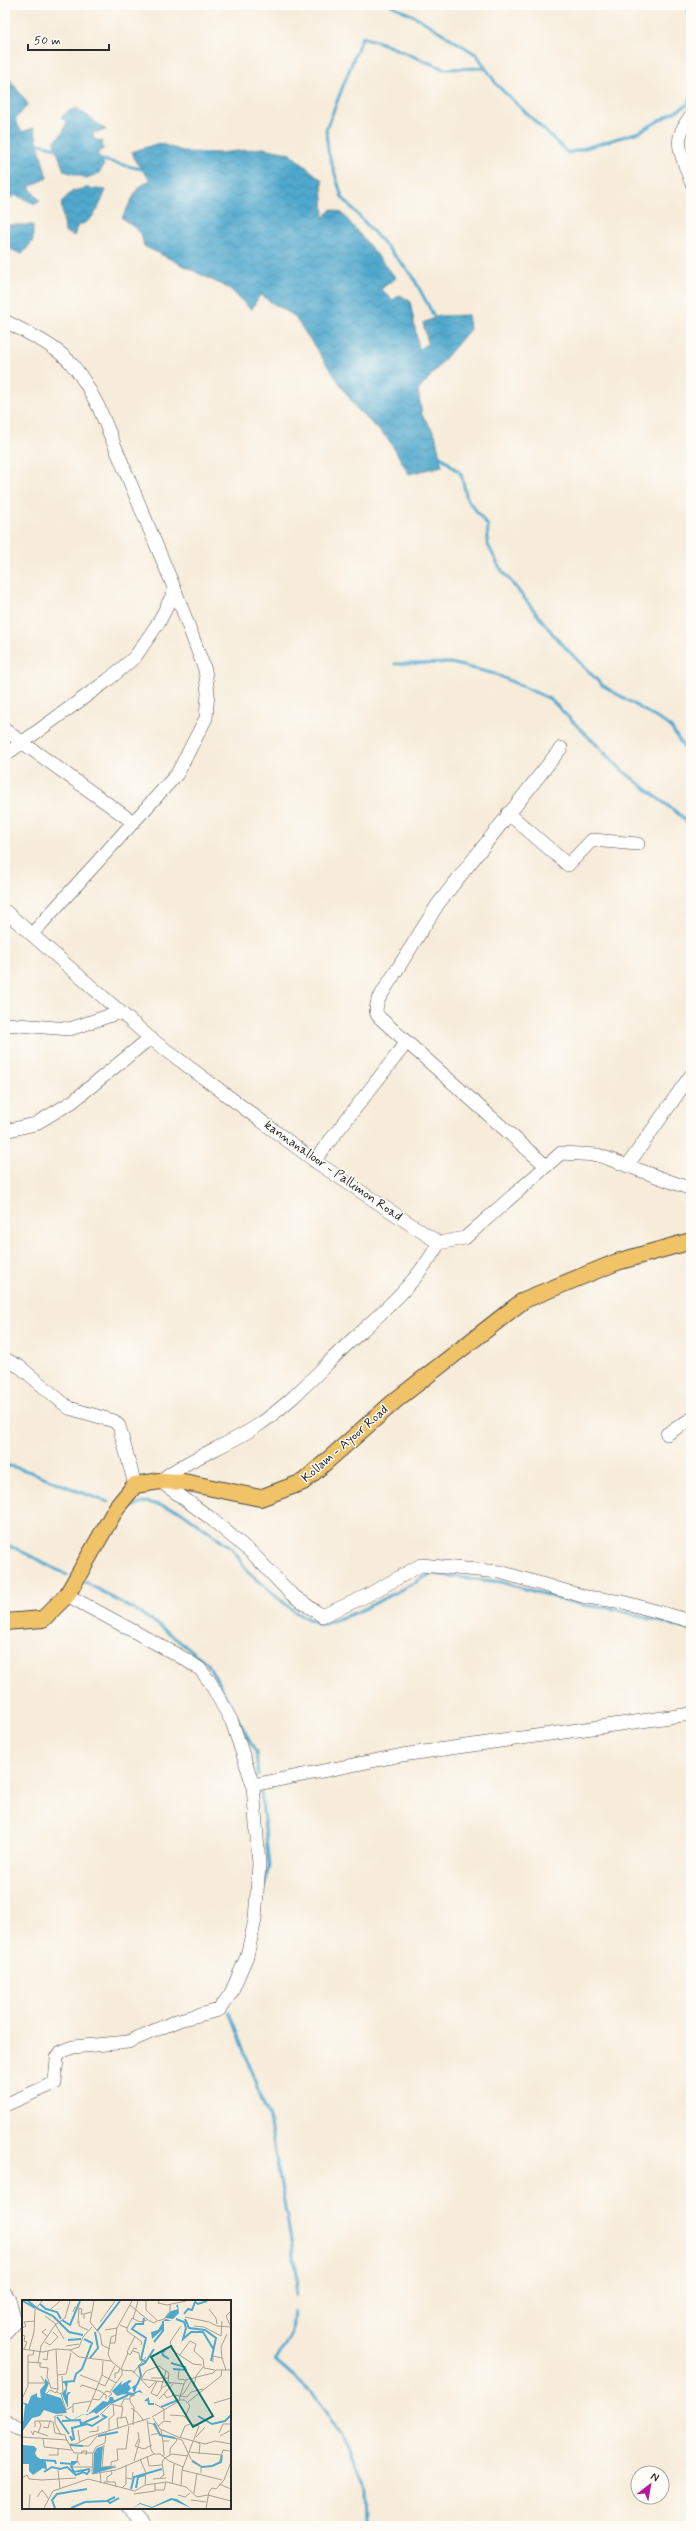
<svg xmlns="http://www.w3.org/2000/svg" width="696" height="2531" font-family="Mynerve,sans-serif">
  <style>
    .water { fill: url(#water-waves); stroke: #3e6a7c }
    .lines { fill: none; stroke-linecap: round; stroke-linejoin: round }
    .stream { stroke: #50a8cd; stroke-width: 3 }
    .minor-casing { stroke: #4a4845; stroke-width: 14 }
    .major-casing { stroke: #4a4845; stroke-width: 18 }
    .minor { stroke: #fff; stroke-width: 13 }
    .major { stroke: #f1c369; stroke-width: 16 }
    .labels { text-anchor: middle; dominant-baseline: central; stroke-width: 3; stroke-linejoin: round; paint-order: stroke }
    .street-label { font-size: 13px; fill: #2b2b2b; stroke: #fdfcf7 }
    .inset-river { fill: none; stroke: #50a8cd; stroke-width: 2 }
    .inset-road { fill: none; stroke: #a59f94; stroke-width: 1 }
    .view { fill: #0f766e; fill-opacity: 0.15; stroke: #0f766e; stroke-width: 2 }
    .inset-edge { fill: none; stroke: #2b2b2b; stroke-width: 2 }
  </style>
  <defs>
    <pattern id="water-waves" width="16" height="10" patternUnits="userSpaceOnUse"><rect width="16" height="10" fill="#50a8cd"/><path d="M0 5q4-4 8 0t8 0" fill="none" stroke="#4389a7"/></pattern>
  </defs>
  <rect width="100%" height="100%" fill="#fdfcf7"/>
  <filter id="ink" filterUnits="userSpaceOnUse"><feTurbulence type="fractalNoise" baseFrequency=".025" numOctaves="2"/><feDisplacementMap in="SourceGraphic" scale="8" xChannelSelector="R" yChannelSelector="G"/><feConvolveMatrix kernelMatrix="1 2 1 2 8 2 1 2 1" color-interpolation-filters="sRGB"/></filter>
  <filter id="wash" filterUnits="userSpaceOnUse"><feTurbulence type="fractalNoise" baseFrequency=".012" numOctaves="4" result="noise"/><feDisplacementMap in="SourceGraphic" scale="16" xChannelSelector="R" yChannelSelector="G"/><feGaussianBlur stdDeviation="0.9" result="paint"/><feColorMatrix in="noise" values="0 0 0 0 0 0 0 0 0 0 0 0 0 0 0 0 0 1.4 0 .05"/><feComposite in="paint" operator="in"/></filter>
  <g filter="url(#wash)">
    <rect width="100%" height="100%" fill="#f7ecda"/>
    <!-- water -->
    <path class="water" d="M 5,73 L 28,104 L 15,120 L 22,132 L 34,128 L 47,178 L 29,187 L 40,201 L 35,204 L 15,195 L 5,203 Z
      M 77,108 L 106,130 L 93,133 L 94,139 L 102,141 L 103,149 L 97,153 L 104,165 L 99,173 L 87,178 L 64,171 L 54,142 L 63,132 L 67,122 L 61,118 L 67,112 Z
      M 159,143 L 185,152 L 220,153 L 263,148 L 289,153 L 322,180 L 324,218 L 331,209 L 342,213 L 396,278 L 381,289 L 393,300 L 400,295 L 410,301 L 419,349 L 428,343 L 423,323 L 439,316 L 468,315 L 470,329 L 418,391 L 422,415 L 435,434 L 442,466 L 409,474 L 389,440 L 357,409 L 294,316 L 260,295 L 251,310 L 230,289 L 144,246 L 141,233 L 122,218 L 138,188 L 150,180 L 136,162 L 132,152 Z
      M 86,188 L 106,190 C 100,204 95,222 78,225 L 74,236 L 65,232 L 61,202 L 73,191 Z
      M 5,223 L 8,225 L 33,225 L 33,241 L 22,254 L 5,247 Z"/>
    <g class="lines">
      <!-- stream -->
      <path class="stream" d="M 391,5 L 418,18 L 477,55 L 497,85 L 568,153 L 639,132 L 687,105 L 691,97
        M 688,5 L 691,26
        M 36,143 L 60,149
        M 98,159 L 145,170
        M 436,320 L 412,275 L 342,197 L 328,151 L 326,130 L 362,37 L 379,42 L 444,69 L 485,68
        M 436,452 L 461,474 L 467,499 L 488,526 L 487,543 L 500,568 L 557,639 L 602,685 L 670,726 L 691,759
        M 395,664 L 451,663 L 495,674 L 550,699 L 623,771 L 681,816 L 691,827
        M 5,1465 C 41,1472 73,1492 109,1502
        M 131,1507 L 147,1502 L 179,1510 L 232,1548 L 248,1572 L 295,1612 L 320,1625 L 358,1612 L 431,1574 L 501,1582 L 582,1605 L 611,1608 L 691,1630
        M 5,1545 L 17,1549 L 67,1575
        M 85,1582 L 153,1621 L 208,1664 L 256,1752 L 258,1775
        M 261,1793 L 269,1865 L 263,1894
        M 239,1991 L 248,1972
        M 229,2012 L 269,2119 L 298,2279 L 296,2295
        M 294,2311 L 292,2332 L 276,2361 L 312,2392 L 342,2436 L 365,2488 L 366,2520 L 370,2526"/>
    </g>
  </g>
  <g filter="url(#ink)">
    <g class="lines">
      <defs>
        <path id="minor" d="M 691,116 C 670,141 682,154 691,182
          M 5,321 C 26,332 52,344 69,361 C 82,375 90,391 99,408 L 175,590 L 205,670 L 208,693 L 206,718 L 177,774 L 32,934
          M 5,730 L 133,822
          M 5,755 L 108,680 L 135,657 L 159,622 L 175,590
          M 508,813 L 568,865 L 592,840 L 638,844
          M 5,911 L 150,1038 L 319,1164 L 439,1243 L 465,1238 L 561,1153 L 598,1155 L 691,1189
          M 5,1024 L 70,1029 L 120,1012
          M 5,1131 L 35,1124 L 72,1102 L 150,1038
          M 314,1161 L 407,1042
          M 546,1166 L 381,1019 C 374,1013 376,1008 378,1000 L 438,904 L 561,748
          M 627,1166 L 691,1075
          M 439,1243 C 417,1282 386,1309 353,1339 C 320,1369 294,1401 257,1426 C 225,1447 189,1458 160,1481 L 209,1517 L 253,1554 L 291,1594 L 322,1616 L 366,1596 L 421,1565 L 500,1572 L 586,1597 L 623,1602 L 691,1621
          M 5,1359 L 20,1367 L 69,1408 L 114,1421 L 119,1426 L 135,1485
          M 667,1434 L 691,1419
          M 253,1785 L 402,1755 L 691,1714
          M 5,2105 L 55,2083 L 57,2058 L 61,2052 L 73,2047 L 128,2042 L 179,2020 L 219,2010 L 231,1993 L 247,1956 L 255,1920 L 259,1864 L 253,1785 L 232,1722 L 210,1682 L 200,1669 L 183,1658 L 67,1595
          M 5,2293 L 9,2299 L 15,2322 L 5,2333
          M 5,2421 L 23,2432
          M 129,2508 L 146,2526"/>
        <path id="major" d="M 5,1622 L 43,1619 L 67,1595 L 117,1507 L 135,1485 L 160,1481 L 184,1482 L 260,1498 L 303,1482 L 396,1400 L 524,1300 L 617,1262 L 691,1241"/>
      </defs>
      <!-- minor casing -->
      <use href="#minor" class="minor-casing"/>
      <!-- major casing -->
      <use href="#major" class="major-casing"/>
      <!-- minor -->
      <use href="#minor" class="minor"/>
      <!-- major -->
      <use href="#major" class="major"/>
    </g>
  </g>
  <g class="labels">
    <!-- street labels -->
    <g class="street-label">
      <text transform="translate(333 1171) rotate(35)">kannanalloor - Pallimon Road</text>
      <text transform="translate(345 1444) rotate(-41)">Kollam - Ayoor Road</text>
    </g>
  </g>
  <!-- overview -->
  <g transform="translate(22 2300)">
    <rect width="209" height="209" fill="#f7ecda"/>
    <path d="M 156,4 L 157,13 L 151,19 L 143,18 L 149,11 L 156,9 L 154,6 ZM 142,20 L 144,19 L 150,21 L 141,21 L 140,30 L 130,39 L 129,32 L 124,29 L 129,32 L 136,30 ZM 23,78 L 27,83 L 23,93 L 39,98 L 45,113 L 34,114 L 22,110 L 18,116 L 10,118 L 0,132 L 3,105 L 0,102 L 6,104 L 9,96 L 15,93 L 15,97 L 19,98 L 18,90 L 23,84 ZM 107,80 L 110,81 L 106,84 L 109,88 L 106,92 L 112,93 L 110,87 L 116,83 L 113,92 L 118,90 L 121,93 L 116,92 L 110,96 L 102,94 L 95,96 L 90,91 L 100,81 L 99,85 ZM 46,81 L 44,95 L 46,92 L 49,92 L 46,95 L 46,108 L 40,94 L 44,88 L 42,82 ZM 88,97 L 91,97 L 92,101 L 74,114 L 72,112 L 65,115 L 62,114 L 49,121 L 44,118 L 42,115 L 50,120 L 61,114 L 66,114 L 81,101 L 86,102 ZM 0,145 L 12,146 L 15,149 L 13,153 L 15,157 L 24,162 L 25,170 L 21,168 L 11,175 L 7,171 L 7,164 L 0,164 ZM 81,146 L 79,167 L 95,167 L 71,174 L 72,153 L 75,148 ZM 149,198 L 155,199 L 169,208 L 150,200 L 130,208 L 118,204 L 111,208 L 118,203 L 130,207 Z" fill="#50a8cd"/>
    <path class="inset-river" d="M 1,1 L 13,8M 6,1 L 16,9 L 31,16 L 47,32 L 61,35M 18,4 L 24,9 L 35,12 L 39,19M 162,14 L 166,9 L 170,10 L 173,2 L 176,4 L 185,1M 122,18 L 121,24 L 114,24 L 110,29 L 124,38 L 119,59 L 124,62M 154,19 L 162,22 L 164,28 L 161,39 L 169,32 L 181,32 L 192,50M 163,19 L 167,28 L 183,30 L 194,38 L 189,61M 40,20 L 48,25 L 58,1M 75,31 L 98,1M 46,40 L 59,39M 132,42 L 141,31 L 141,21M 143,51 L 140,52 L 141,55 L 147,59M 68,58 L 76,48 L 73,32M 149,63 L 163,67 L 164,70 L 151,69M 41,82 L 52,81 L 54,74 L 60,69 L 70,43 L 62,39M 115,85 L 119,76 L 117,66 L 123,63 L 132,49M 123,101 L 126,99 L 127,104 L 132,104M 89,103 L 106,95M 139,107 L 156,100M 176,116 L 190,124 L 203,121 L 209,115M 35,117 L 47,134M 40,121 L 58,120 L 59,124 L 77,116M 132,123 L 138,135 L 153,138M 48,136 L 50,140 L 52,139 L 50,128 L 65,124 L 70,126 L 84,117 L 80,115M 76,136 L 96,132M 48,145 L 61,146M 19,160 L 33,161 L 34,164M 170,161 L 180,167 L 190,166 L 199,162 L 200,155M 38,163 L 50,164 L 50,162 L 54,162 L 49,166 L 52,172 L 68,169M 22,172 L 30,167 L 38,169 L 45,167 L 54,175 L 61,172 L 65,174 L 68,170M 114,188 L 116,177 L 123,175M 109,189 L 112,177 L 140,169M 86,201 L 88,203 L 97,198M 33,208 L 30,200 L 35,194 L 65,189M 49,208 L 63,202 L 85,201 L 93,197"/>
    <path class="inset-road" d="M 72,1 L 68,22 L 78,34 L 80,45 L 88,49M 124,1 L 124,10 L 136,21 L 142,19 L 148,11 L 148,4M 137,1 L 136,3 L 145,5 L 164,1M 108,5 L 126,20 L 132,23 L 135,21M 29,9 L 38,1M 187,9 L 194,18 L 195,24M 51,12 L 53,7 L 56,8 L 60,9 L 59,14 L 62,14M 23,16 L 34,24M 163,17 L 187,22 L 195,26 L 209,27M 62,19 L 62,14 L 69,12M 111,19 L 116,1M 57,21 L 57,26 L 66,30M 78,22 L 93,1M 56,23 L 57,8M 33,24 L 42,39M 98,25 L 105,28 L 105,31 L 120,42 L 119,45M 208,25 L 204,16 L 209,11M 159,26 L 148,42 L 150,50 L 171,64 L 180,65M 172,26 L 182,27 L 199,36 L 200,21M 0,28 L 4,26 L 2,22 L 13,21M 105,28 L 110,18 L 118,22 L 125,20M 24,29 L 20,32 L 26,37M 83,30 L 95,28M 0,35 L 3,36 L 2,41 L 5,42 L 2,49M 113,36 L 105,52 L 108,55 L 112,48 L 115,49M 23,42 L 28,45 L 36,37 L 31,32M 88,43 L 93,43 L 94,35M 44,46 L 57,44M 0,49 L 21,52 L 34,49 L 48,50 L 57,57 L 89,61 L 100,70 L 111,71 L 127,88 L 134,81 L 162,84 L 164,80 L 170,78M 7,50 L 12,32 L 13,10 L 20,1M 48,50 L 57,47 L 61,37 L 70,27M 111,51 L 117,53 L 118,60 L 121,62M 157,56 L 168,41 L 174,44 L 172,51 L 181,59 L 182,68 L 193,70M 200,58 L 204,70M 21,59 L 25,60 L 26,51M 89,61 L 86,54 L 89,37 L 94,35 L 95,28 L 110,1M 6,62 L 20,63M 191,62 L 191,56 L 200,58 L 199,47 L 205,34M 16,63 L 19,46 L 33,25 L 43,18 L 48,1M 18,63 L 18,67 L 26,68 L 25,76 L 29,88 L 36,89M 99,69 L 106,53M 157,69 L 156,79 L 164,80M 144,71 L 139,88 L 149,83M 111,73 L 124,57M 35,75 L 44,74 L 49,53M 58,75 L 76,82M 80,75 L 94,83 L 100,75 L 100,70M 93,78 L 93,73 L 96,73 L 98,68M 129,78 L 147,78M 134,81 L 119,79 L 124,71 L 137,66 L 147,73 L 146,83M 135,81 L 129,93 L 135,96 L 140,88M 6,83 L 23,83 L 19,76M 76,83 L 83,86 L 93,66M 162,84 L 158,96 L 165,97 L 169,92 L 181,89M 172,86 L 174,76 L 181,67M 58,87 L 60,85 L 78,91 L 84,95 L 84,99M 35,92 L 38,94 L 41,92 L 40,76M 25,93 L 28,90 L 34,93 L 36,89 L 34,49M 39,94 L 44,110 L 51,106M 142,94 L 145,98 L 152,95 L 158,96M 86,97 L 90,94 L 88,92 L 94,83M 0,99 L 6,86 L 6,55 L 11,55 L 12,50M 70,99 L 77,100 L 84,91 L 88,92M 137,99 L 151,84M 158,100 L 163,100 L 168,106 L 163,117M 166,102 L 199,76 L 200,70M 192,103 L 209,98M 133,104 L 142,109 L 142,120M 99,106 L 102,99 L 108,99M 109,108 L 116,113 L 122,121M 65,112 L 80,75 L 81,61M 51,113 L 51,104 L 69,101M 78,115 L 89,104 L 101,107 L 99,118 L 95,118 L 96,129M 148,115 L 162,116 L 169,124 L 177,126 L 160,170 L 159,186M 130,117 L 157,101 L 158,96 L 162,93 L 171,78 L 191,73 L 194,70 L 209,70M 99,118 L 104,117 L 106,124M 131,118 L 138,129 L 156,137 L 183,144 L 193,141 L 209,144M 33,123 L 33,116 L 41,115M 33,123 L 39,135M 126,123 L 131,124 L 137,133 L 129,135M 111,125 L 112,107 L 108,102 L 108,97 L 113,95M 136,126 L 142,121 L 149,122M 13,127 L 13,121 L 28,121M 21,127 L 26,128 L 28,121 L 31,122 L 33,133 L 43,135 L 45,141M 56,130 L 58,142M 139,130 L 141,141 L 147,141M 9,131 L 11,135 L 12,131 L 26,136M 87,131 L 87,119 L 92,115 L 91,104M 67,132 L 76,131 L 76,126M 116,132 L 117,138 L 113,146 L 122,149 L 130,145M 16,133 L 19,125 L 17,121M 197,133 L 201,124 L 209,124M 198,136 L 209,130M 0,137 L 45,140 L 47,144 L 54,144 L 67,137 L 128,118M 174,137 L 183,127M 21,138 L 22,147 L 50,150M 158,138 L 163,126 L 168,124M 141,141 L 142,156M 173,141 L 178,144 L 177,154M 47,144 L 52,153 L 71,153 L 70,174 L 94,170 L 132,154 L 129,150 L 125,120M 82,145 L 80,167 L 94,166M 60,146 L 67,146 L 75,136M 167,152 L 200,155M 71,153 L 74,147 L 83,143 L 84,132M 56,154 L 55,161 L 58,165M 59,154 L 60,151 L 65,151 L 64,155M 132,154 L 138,154 L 147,161 L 161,167M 27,155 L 36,155 L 36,149M 148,155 L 148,149 L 155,140 L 153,138 L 160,140 L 169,159 L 179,166 L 179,173M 125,156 L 127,166 L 140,165M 118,159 L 124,173 L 123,184M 112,161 L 118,139M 197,163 L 201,150 L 209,151M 50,167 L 70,167M 89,167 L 89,162 L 96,160 L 95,149 L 104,149 L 107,126M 36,170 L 38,189M 160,170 L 200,180M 78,171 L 79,183M 0,178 L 5,175 L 7,179 L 20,180 L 54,178M 104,178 L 110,179 L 111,172M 138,178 L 142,175 L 140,162 L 143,158 L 150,154 L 166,156M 131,179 L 144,178M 82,182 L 93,182 L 94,187M 85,182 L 85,177 L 90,174 L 89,170M 150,184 L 152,164M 197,184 L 209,189M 100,188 L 104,184 L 104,165M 133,190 L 142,190 L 144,182M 172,193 L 175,173M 112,194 L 133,191 L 133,184M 156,195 L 163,197 L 168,193M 15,197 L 20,190 L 26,198M 169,200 L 184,202M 7,208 L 8,194M 22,208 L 31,191 L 66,179 L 113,191 L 123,185 L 145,182 L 164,187 L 175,197 L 186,195 L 209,201M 184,208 L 187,192 L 190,188 L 194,189 L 202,180 L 209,162"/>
    <path class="view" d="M 149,46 L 191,116 L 171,127 L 129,57 Z"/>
    <rect width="209" height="209" class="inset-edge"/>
  </g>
  <!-- margin -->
  <rect width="696" height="2531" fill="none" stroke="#fdfcf7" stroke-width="20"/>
  <!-- north arrow -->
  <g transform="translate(650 2485) rotate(31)"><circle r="19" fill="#fdfcf7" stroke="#a9a8a5"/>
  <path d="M0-3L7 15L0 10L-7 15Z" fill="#b5179e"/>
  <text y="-6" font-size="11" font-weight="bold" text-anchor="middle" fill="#2b2b2b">N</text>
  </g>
  <!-- scale -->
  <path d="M28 44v6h81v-6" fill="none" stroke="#2b2b2b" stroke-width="2"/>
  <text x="34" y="44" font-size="12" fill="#2b2b2b" stroke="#fdfcf7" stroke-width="3" paint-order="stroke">50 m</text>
</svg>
